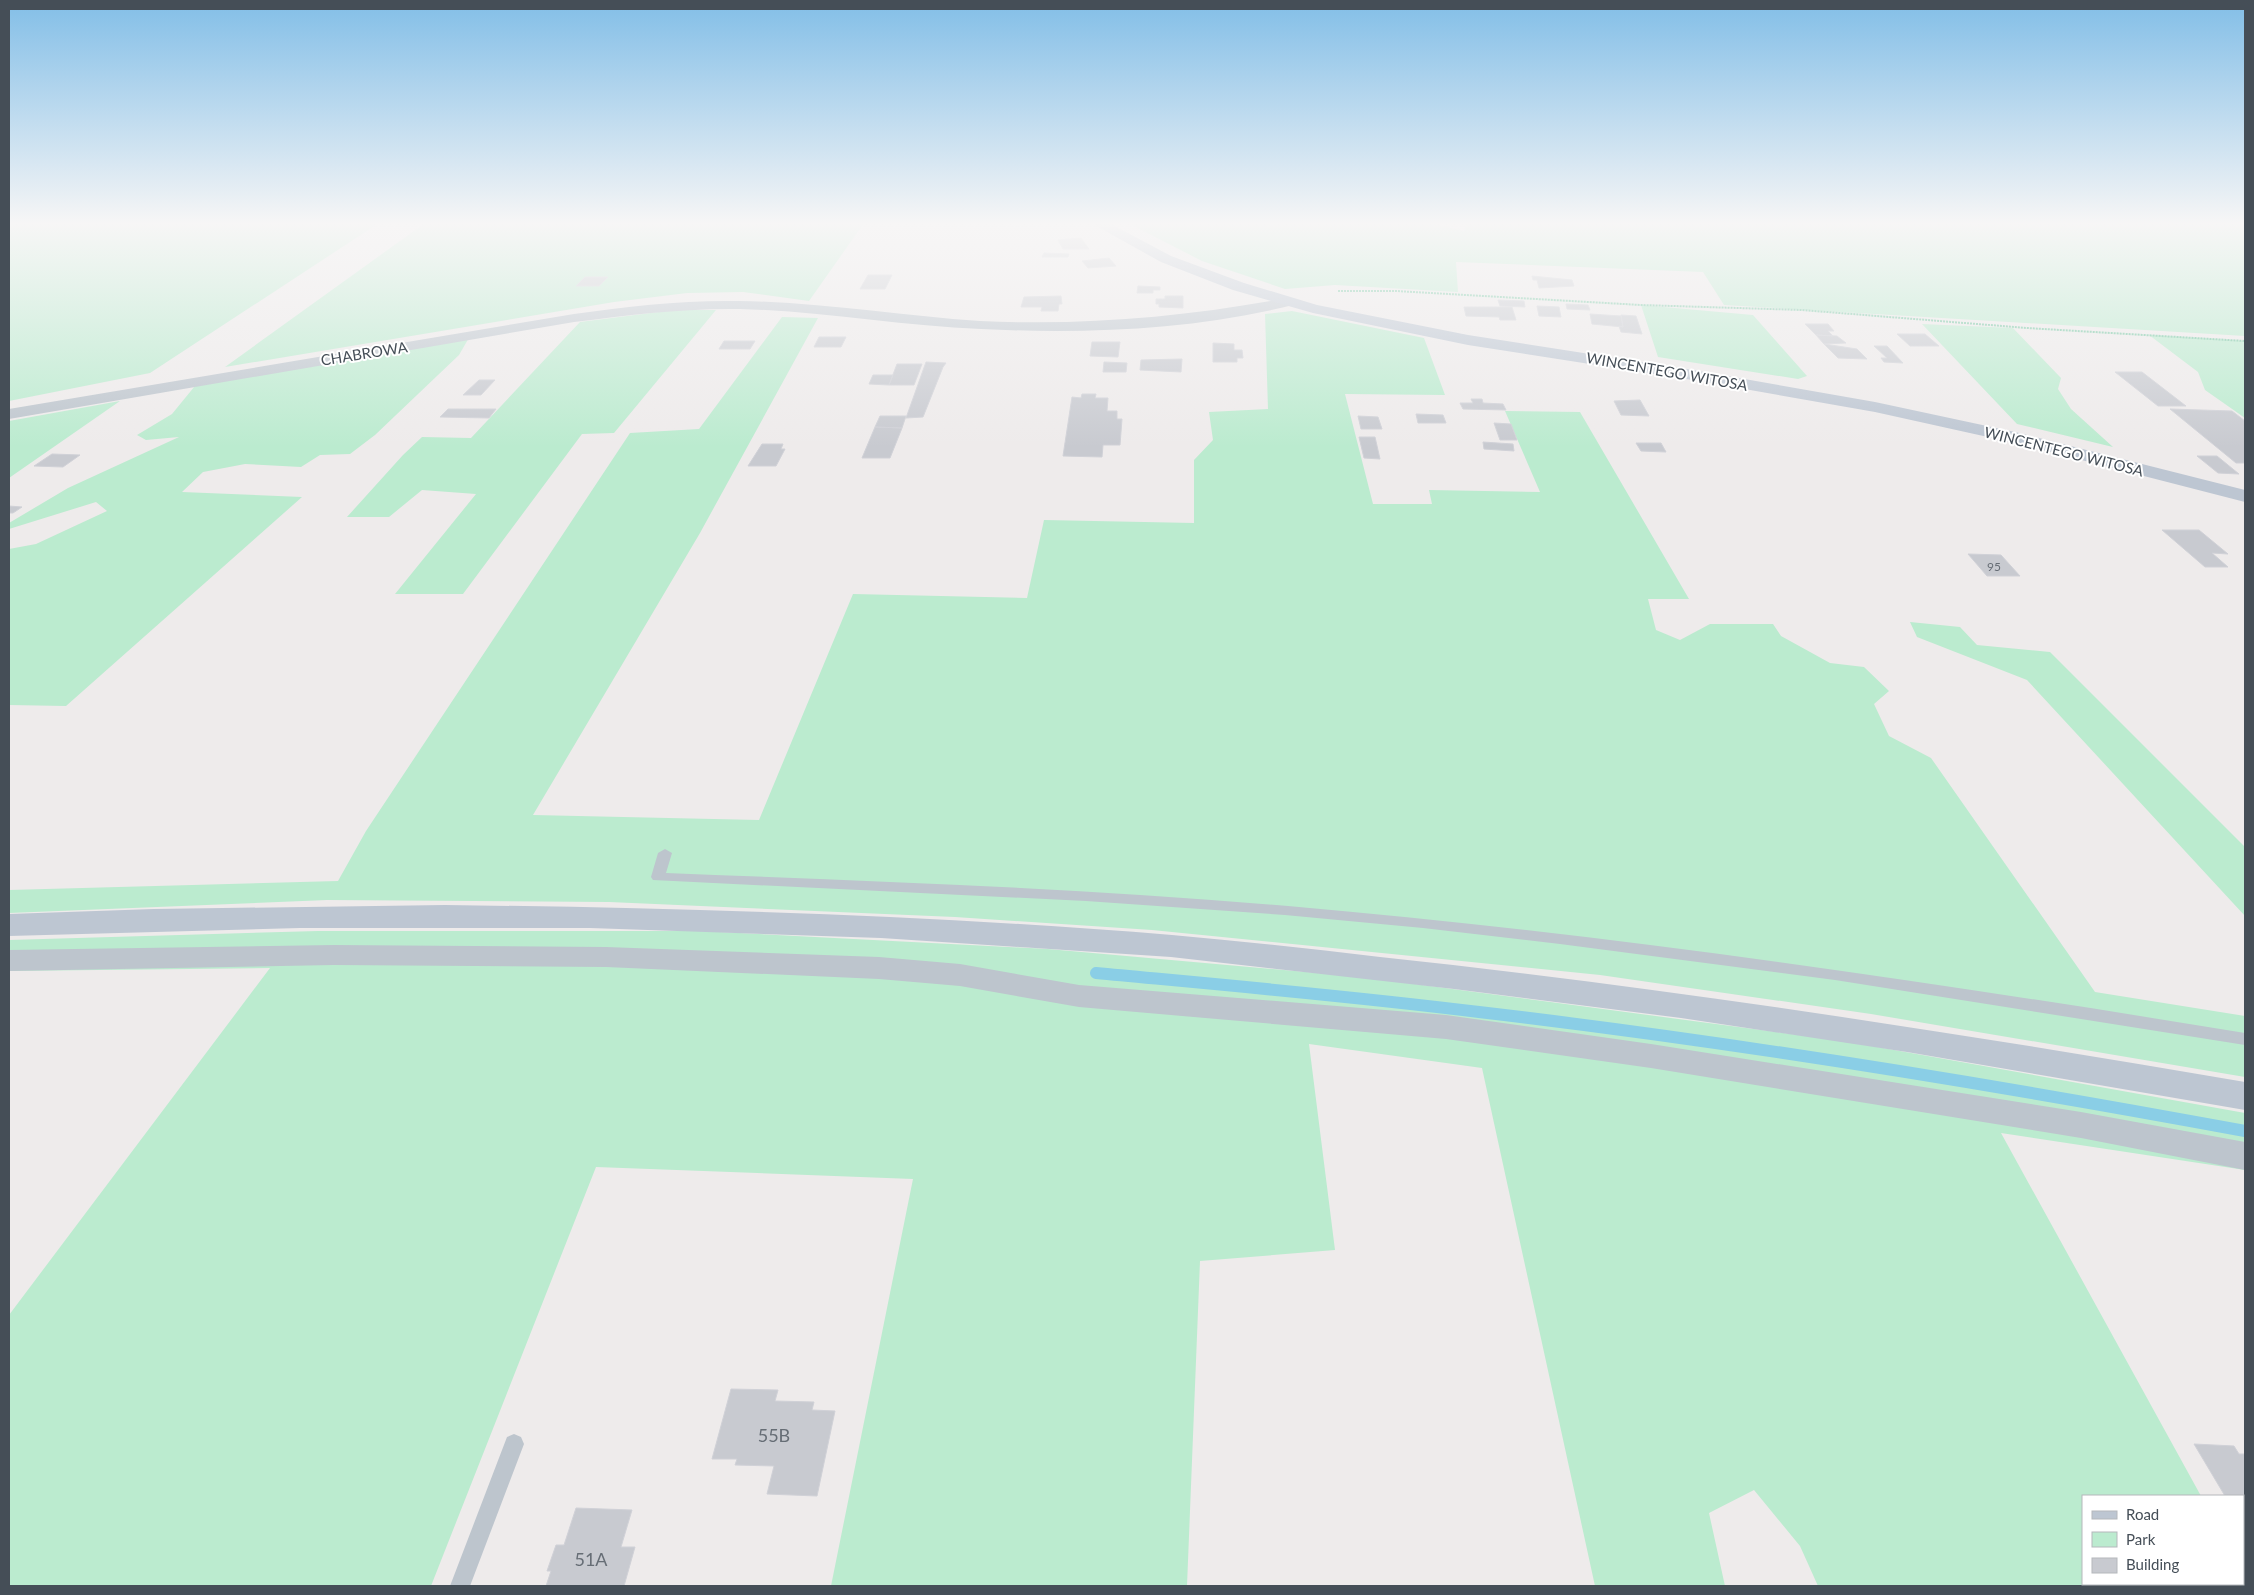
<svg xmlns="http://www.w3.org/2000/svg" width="2254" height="1595" font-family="Lato,sans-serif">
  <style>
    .green { fill: #bbebcf }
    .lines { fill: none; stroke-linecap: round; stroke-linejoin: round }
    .stream { stroke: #8acee6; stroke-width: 12 }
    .building { fill: #c8cad0; stroke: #d0d1d7 }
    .path { stroke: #75c7a2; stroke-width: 2; stroke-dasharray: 2 1; stroke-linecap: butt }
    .lane { fill: #bdc5cd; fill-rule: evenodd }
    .street { fill: #bdc5cd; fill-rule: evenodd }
    .secondary { fill: #bdc6d2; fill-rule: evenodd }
    .labels { text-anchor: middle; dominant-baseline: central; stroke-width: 4; stroke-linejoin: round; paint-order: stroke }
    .far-number-label { font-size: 12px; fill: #666d75 }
    .far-street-label { font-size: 15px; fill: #454e57; stroke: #fff }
    .near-number-label { font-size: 18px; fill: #666d75 }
  </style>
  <rect width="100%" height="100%" fill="#eeebeb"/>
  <!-- green -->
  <path class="green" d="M 9,223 L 379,223 L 150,373 L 9,401 Z
    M 425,223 L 864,223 L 809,301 L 743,292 L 687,293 L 614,302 L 225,367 Z
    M 1128,223 L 1430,223 L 1464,231 L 1467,223 L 2245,223 L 2245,336 L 1724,305 L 1703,272 L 1456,262 L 1458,292 L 1335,285 L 1285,289 L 1202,261 Z
    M 1641,305 L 1753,315 L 1807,376 L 1798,379 L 1658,357 Z
    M 674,310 L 716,310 L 614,433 L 582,434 L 463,594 L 395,594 L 476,494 L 422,490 L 389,517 L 347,517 L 403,455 L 422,437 L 471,438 L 580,322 Z
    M 1292,311 L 1424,338 L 1445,395 L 1345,394 L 1373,504 L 1432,504 L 1429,490 L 1540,492 L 1505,411 L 1580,412 L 1689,599 L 1648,599 L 1656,630 L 1680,640 L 1710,624 L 1773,624 L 1781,636 L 1830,663 L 1864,667 L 1889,691 L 1874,704 L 1889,736 L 1931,758 L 2095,992 L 2245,1016 L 2245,1077 L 1871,1014 L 1600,975 L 1152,930 L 955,917 L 609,902 L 327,900 L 9,913 L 9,890 L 338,881 L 366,831 L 630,433 L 699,429 L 782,317 L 818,318 L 700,533 L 533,815 L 759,820 L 853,594 L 1027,598 L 1044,520 L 1194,523 L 1194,460 L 1213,440 L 1209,412 L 1268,409 L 1265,314 Z
    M 1922,324 L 2013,328 L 2061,378 L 2058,389 L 2071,409 L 2113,447 L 2017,424 Z
    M 2149,335 L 2245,341 L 2245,418 L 2205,390 L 2198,372 Z
    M 470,336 L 459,355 L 375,435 L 350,454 L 320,455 L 301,467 L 245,464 L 203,472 L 182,492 L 302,497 L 66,706 L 9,705 L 9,549 L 36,544 L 107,511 L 96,502 L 9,529 L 9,523 L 68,488 L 179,437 L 146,440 L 137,435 L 172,414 L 199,381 Z
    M 120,401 L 9,478 L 9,421 Z
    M 1910,622 L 1960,627 L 1977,645 L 2050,652 L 2245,847 L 2245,916 L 2027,680 L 1917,637 Z
    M 318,931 L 700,931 L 1048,949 L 1362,977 L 1844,1041 L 2245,1113 L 2245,1170 L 2001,1133 L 2201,1496 L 2083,1496 L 2083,1584 L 2243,1584 L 2243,1571 L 2245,1586 L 1818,1586 L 1800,1546 L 1754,1490 L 1709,1513 L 1725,1586 L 1595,1586 L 1482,1068 L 1309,1044 L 1335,1250 L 1200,1261 L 1187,1586 L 831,1586 L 913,1179 L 596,1167 L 431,1586 L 9,1586 L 9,1315 L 270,968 L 9,971 L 9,940 Z"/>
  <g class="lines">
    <!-- stream -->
    <path class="stream" d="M 1096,973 C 1224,985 1351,996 1479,1012 C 1736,1042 1991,1084 2245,1131"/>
  </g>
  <!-- building -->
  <path class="building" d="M 1081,238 L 1089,249 L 1063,249 L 1058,240 Z
    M 1044,253 L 1069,254 L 1068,257 L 1042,257 Z
    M 1109,258 L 1116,266 L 1088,268 L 1082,261 Z
    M 868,275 L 892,275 L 885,289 L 860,289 Z
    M 1532,276 L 1572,280 L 1574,286 L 1539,288 L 1537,280 L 1533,280 Z
    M 585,277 L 608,277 L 599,286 L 576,286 Z
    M 1138,286 L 1160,287 L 1160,290 L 1153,290 L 1153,293 L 1137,293 Z
    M 1061,296 L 1062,304 L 1059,304 L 1058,311 L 1041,311 L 1042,307 L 1021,307 L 1024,297 Z
    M 1165,296 L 1183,296 L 1183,308 L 1159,307 L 1159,304 L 1156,304 L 1156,299 L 1165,299 Z
    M 1498,300 L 1524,301 L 1525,307 L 1500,306 Z
    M 1566,304 L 1588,305 L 1590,310 L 1567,309 Z
    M 1537,306 L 1559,307 L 1561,317 L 1539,316 Z
    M 1464,307 L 1512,307 L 1516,320 L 1500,320 L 1499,317 L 1466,316 Z
    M 1590,314 L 1621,316 L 1623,327 L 1592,324 Z
    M 1621,315 L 1636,316 L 1642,334 L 1621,332 L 1619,326 L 1623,327 Z
    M 1805,324 L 1828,324 L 1834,331 L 1828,331 L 1833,336 L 1816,335 Z
    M 1897,334 L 1925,334 L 1939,346 L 1910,346 Z
    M 1816,335 L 1837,336 L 1846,343 L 1824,344 Z
    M 819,337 L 846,337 L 841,347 L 814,347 Z
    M 724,341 L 755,341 L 750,349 L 719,349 Z
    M 1092,342 L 1120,342 L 1118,357 L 1090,356 Z
    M 1213,343 L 1234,344 L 1234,350 L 1242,350 L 1243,358 L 1237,358 L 1237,362 L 1213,362 Z
    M 1824,344 L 1857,349 L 1867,359 L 1838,358 Z
    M 1874,346 L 1887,346 L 1903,363 L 1884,362 L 1881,358 L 1887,358 Z
    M 1182,359 L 1181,372 L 1140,370 L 1141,360 Z
    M 926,362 L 946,363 L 943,367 L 923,417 L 906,418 Z
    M 1104,362 L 1127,363 L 1126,372 L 1103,372 Z
    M 897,364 L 922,364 L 914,385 L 889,385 Z
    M 2115,372 L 2142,372 L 2186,406 L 2158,406 Z
    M 873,375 L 893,375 L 889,385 L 869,384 Z
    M 479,380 L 495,380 L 481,395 L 463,395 Z
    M 1082,394 L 1096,394 L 1095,398 L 1108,398 L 1107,411 L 1117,411 L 1117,419 L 1122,419 L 1120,445 L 1103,445 L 1102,457 L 1063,456 L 1072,397 L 1081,398 Z
    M 1471,399 L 1482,399 L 1483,403 L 1503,404 L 1506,410 L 1463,409 L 1460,403 L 1473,403 Z
    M 1640,400 L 1649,416 L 1621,415 L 1614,401 Z
    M 448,409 L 496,409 L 489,418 L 440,417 Z
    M 2170,409 L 2232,411 L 2245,421 L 2245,463 L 2236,463 Z
    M 1416,414 L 1443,415 L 1446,423 L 1418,423 Z
    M 880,416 L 906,416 L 902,428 L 875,427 Z
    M 1358,416 L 1378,417 L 1382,429 L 1361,429 Z
    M 1494,423 L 1511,424 L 1517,440 L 1500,440 Z
    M 875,427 L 902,428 L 890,458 L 862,458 Z
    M 1359,437 L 1375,437 L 1380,459 L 1364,458 Z
    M 1483,442 L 1513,444 L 1514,451 L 1484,449 Z
    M 1636,443 L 1661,443 L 1666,452 L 1641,451 Z
    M 762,444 L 783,444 L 781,449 L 785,449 L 776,466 L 748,466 Z
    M 52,454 L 80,455 L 63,467 L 34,466 Z
    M 2197,456 L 2217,456 L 2239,474 L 2218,473 Z
    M 9,506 L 22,507 L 13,513 L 9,513 Z
    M 2162,530 L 2199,530 L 2228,554 L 2212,553 L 2228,567 L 2205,567 Z
    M 1968,554 L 2001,555 L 2020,576 L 1987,576 Z
    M 731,1389 L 778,1390 L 775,1401 L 814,1402 L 812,1410 L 835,1411 L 817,1496 L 767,1494 L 774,1466 L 735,1465 L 737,1459 L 712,1459 Z
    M 2194,1444 L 2234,1446 L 2239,1454 L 2245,1454 L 2245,1523 L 2243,1523 L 2243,1496 L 2225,1496 Z
    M 576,1508 L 632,1510 L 621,1547 L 635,1547 L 624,1586 L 546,1586 L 551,1571 L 547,1571 L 556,1545 L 564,1545 Z"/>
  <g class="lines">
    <!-- path -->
    <path class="path" d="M 1338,291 L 1396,291 L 1641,305 L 1802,310 L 2027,328 L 2245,341"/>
    <!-- lane -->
    <path class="lane" d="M 665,849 L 672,853 L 666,873 C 873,881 1081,888 1288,906 C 1609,934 1927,981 2245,1033 L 2245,1045 L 1835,980 L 1560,944 L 1423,928 L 1285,915 L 1086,901 L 653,880 L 651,877 L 658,853 Z
      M 514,1434 L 521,1437 L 524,1444 L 470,1586 L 450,1586 L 507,1437 Z"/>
    <!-- street -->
    <path class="street" d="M 1288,298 L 1293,299 L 1295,302 L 1293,305 C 1192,330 1085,334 981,329 C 901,326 820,311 740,309 C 684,308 629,315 574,322 L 9,419 L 9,409 L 574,314 C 629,306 684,300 739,301 C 820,302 900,316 980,321 C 1085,326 1185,317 1288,298 Z
      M 334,945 L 606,947 L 879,957 L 960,964 L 1079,985 L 1446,1015 L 1651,1044 L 2081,1112 L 2245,1142 L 2245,1170 L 2081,1138 L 1651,1068 L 1446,1039 L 1079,1007 L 960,986 L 879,979 L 606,967 L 334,965 L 9,971 L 9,950 Z"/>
    <!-- secondary -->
    <path class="secondary" d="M 1091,223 L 1109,223 L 1171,256 L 1244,283 L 1317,305 L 1468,335 L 1699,371 L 1875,402 L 2015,432 L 2245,490 L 2245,502 L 2015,443 L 1875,412 L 1699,381 L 1468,345 L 1313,313 L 1233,290 L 1161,262 Z
      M 445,905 C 688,908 930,915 1172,935 C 1242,941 1311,949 1380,957 C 1670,988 1958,1033 2245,1082 L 2245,1110 L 1907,1052 L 1681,1018 L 1454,989 L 1171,957 L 881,938 L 590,928 L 300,928 L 9,936 L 9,914 L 154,909 Z"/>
  </g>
  <!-- sky -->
  <linearGradient id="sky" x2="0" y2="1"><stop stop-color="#82bee7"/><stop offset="0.5" stop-color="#f7f6f6"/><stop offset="1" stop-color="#f7f6f6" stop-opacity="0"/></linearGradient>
  <rect width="2254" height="447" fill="url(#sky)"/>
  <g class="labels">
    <!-- far-number labels -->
    <g class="far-number-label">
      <text x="1994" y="566">95</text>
    </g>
    <!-- far-street labels -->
    <g class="far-street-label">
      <text transform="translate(364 353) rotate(-9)">CHABROWA</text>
      <text transform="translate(1667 371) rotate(10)">WINCENTEGO WITOSA</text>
      <text transform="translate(2064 451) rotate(14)">WINCENTEGO WITOSA</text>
    </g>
    <!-- near-number labels -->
    <g class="near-number-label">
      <text x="774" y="1435">55B</text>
      <text x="591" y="1559">51A</text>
    </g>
  </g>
  <!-- border -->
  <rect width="2254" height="1595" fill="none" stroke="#454e57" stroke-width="20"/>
  <!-- legend -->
  <rect x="2082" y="1495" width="162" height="90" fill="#ffffff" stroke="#b5b8bc"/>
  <rect x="2092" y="1511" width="25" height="8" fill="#bdc6d2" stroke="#b5b8bc"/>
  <text x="2126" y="1520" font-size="15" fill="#454e57">Road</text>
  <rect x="2092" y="1532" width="25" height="15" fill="#bbebcf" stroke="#b5b8bc"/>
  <text x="2126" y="1545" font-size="15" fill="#454e57">Park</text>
  <rect x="2092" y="1558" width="25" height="15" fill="#c8cad0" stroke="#b5b8bc"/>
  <text x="2126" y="1570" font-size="15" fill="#454e57">Building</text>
</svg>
